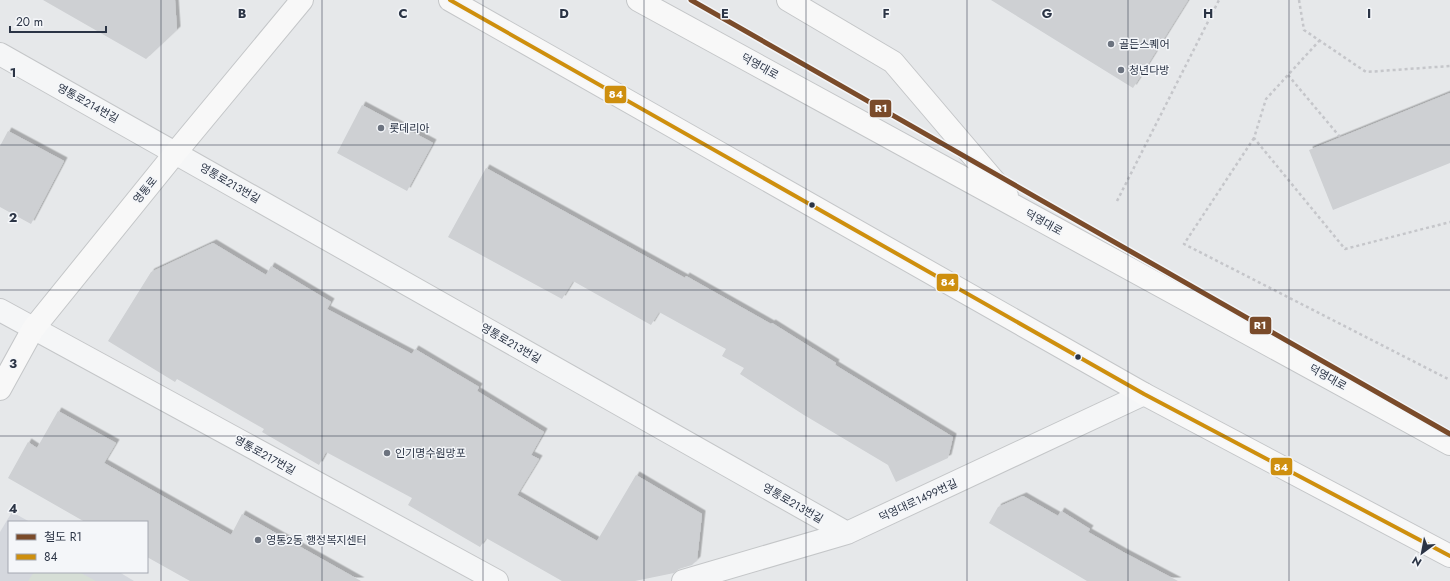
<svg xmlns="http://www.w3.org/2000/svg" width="1450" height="581" font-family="Jost,'Noto Sans KR',sans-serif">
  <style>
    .built { fill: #d4d7dd }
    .green { fill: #d6ded6 }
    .building { fill: #ced0d3; filter: url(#shadow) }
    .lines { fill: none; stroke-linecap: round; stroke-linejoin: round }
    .street-casing { stroke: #c4c6c8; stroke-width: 24 }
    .secondary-casing { stroke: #c4c6c8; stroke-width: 24 }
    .path { stroke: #c5c6ca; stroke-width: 2.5; stroke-dasharray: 3 3; stroke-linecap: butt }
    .street { stroke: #f5f6f7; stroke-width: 22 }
    .secondary { stroke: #f8f8f8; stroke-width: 22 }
    .bus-1-casing { stroke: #f4f6f9; stroke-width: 7 }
    .bus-1 { stroke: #ce8f0e; stroke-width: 4 }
    .rail-1-casing { stroke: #f4f6f9; stroke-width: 8 }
    .rail-1 { stroke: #7a4b2a; stroke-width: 5 }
    .grid { fill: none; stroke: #2b3445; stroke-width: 1; stroke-opacity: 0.55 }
    .poi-dot { fill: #6c737f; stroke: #f4f6f9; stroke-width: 1.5 }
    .bus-dot { fill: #2b3445; stroke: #f4f6f9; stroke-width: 1.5 }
    .labels { text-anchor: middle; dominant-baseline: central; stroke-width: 3; stroke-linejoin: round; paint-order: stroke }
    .poi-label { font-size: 11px; fill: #2b3445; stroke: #f4f6f9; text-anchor: start }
    .street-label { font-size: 11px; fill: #2b3445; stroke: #f4f6f9 }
    .grid-label { font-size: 13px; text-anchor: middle; font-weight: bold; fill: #2b3445; stroke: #f4f6f9; stroke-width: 3; stroke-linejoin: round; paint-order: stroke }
    .line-badge { stroke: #f4f6f9; stroke-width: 1.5 }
    .badge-label { font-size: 11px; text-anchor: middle; font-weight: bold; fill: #fff }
  </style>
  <defs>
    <filter id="shadow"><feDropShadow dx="3.5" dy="-3.5" stdDeviation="0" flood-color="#0004"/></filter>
  </defs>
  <rect width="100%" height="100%" fill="#e6e8ea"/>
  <!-- built -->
  <path class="built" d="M 12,512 L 30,522 L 9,522 L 9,572 L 119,572 L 134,581 L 0,581 L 0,532 Z"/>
  <!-- green -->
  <path class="green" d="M 34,572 L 79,572 L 96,581 L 28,581 Z"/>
  <!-- building -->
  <path class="building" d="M 43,0 L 175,0 L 177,30 L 146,59 Z
    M 991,0 L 1188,0 L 1133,88 Z
    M 1450,93 L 1450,163 L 1333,210 L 1309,150 Z
    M 362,105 L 433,143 L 407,191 L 337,153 Z
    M 8,131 L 64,161 L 31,224 L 0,207 L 0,146 Z
    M 486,168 L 685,278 L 686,276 L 771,324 L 772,323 L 836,363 L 835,365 L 953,437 L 948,458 L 896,482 L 888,465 L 804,415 L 740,374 L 744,368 L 722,356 L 726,349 L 659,312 L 651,325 L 573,281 L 562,299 L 448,237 Z
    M 213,243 L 266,275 L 271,266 L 331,302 L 327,309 L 412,354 L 415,349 L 479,387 L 477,391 L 544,432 L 531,455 L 539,459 L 517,495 L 597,541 L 636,475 L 702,514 L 697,560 L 692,565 L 679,569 L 674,573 L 635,581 L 562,581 L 486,538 L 480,547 L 408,505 L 412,498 L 326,452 L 319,465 L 262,432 L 264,429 L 177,379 L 175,382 L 108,341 L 151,272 Z
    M 58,411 L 116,443 L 104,463 L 231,535 L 242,514 L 361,581 L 190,581 L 147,557 L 147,522 L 85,522 L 8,478 L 28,442 L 37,448 Z
    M 1023,496 L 1058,516 L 1061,511 L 1090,529 L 1088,532 L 1123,552 L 1178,581 L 1087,581 L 989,523 L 998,507 Z"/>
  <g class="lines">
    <defs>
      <path id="street" d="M 0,54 L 847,533
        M 0,310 L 497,581
        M 683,581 L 847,533 L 1144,394"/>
      <path id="secondary" d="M 450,0 L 1144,394 L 1450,556
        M 638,0 L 1450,444
        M 788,0 L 893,62 L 1007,196
        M 0,389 L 33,329 L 176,152 L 302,0"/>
    </defs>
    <!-- street casing -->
    <use href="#street" class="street-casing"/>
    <!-- secondary casing -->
    <use href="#secondary" class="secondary-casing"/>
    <!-- path -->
    <path class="path" d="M 1299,0 L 1304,30 L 1366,72 L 1450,66
      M 1320,40 L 1266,99 L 1254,138 L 1345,249 L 1450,222
      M 1288,75 L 1340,137
      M 1254,138 L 1184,244 L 1450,380
      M 1117,201 L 1219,0"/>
    <!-- street -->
    <use href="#street" class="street"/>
    <!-- secondary -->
    <use href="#secondary" class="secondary"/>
    <defs>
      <path id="bus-1" d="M 450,0 L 1144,394 L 1450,556"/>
    </defs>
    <!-- bus-1 casing -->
    <use href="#bus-1" class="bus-1-casing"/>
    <!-- bus-1 -->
    <use href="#bus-1" class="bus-1"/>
    <defs>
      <path id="rail-1" d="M 691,0 L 1450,434"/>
    </defs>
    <!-- rail-1 casing -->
    <use href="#rail-1" class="rail-1-casing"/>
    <!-- rail-1 -->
    <use href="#rail-1" class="rail-1"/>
  </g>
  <!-- grid -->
  <path class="grid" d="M 161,0 L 161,581M 322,0 L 322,581M 483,0 L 483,581M 644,0 L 644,581M 806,0 L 806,581M 967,0 L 967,581M 1128,0 L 1128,581M 1289,0 L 1289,581M 0,145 L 1450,145M 0,290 L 1450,290M 0,436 L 1450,436"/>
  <!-- markers -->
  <g class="poi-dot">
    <circle cx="1111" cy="44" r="4"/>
    <circle cx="1121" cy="70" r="4"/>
    <circle cx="381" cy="128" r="4"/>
    <circle cx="387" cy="453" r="4"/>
    <circle cx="258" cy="540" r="4"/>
  </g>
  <g class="bus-dot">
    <circle cx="812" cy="205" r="3.5"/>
    <circle cx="1078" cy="357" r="3.5"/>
  </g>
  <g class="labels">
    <!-- poi labels -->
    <g class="poi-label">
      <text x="1119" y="44">골든스퀘어</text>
      <text x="1129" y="70">청년다방</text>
      <text x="389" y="128">롯데리아</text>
      <text x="395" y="453">인기명수원망포</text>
      <text x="266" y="540">영통2동 행정복지센터</text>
    </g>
    <!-- street labels -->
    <g class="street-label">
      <text transform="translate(760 66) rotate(29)">덕영대로</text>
      <text transform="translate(88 103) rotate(29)">영통로214번길</text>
      <text transform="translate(230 183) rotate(30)">영통로213번길</text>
      <text transform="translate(145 190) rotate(-51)">영통로</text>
      <text transform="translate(1044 222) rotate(29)">덕영대로</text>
      <text transform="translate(511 343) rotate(30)">영통로213번길</text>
      <text transform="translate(1328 377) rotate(29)">덕영대로</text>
      <text transform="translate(265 455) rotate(29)">영통로217번길</text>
      <text transform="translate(918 500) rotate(-25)">덕영대로1499번길</text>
      <text transform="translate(793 503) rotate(30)">영통로213번길</text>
    </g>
  </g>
  <g class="grid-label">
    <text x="242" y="18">B</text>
    <text x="403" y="18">C</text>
    <text x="564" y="18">D</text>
    <text x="725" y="18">E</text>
    <text x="886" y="18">F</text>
    <text x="1047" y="18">G</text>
    <text x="1208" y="18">H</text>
    <text x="1369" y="18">I</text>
    <text x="13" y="77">1</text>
    <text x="13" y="222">2</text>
    <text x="13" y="368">3</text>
    <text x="13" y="513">4</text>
  </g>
  <g class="line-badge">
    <rect x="604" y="85" width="23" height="19" rx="4" fill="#ce8f0e"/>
    <rect x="869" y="99" width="23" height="19" rx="4" fill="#7a4b2a"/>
    <rect x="936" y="273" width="23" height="19" rx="4" fill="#ce8f0e"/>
    <rect x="1249" y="316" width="23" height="19" rx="4" fill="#7a4b2a"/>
    <rect x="1270" y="457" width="23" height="19" rx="4" fill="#ce8f0e"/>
  </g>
  <g class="badge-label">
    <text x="616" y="98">84</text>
    <text x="881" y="112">R1</text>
    <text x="948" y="286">84</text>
    <text x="1260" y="329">R1</text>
    <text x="1281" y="471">84</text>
  </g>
  <!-- legend -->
  <rect x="8" y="521" width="140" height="52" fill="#f4f6f9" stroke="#a4a8b1"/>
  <rect x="16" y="534" width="20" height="6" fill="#7a4b2a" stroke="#a4a8b1"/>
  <text x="44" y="541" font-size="12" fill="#2b3445">철도 R1</text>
  <rect x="16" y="554" width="20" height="6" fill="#ce8f0e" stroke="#a4a8b1"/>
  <text x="44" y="561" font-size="12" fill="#2b3445">84</text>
  <!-- north arrow -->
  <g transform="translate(1422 553) rotate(212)" stroke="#f4f6f9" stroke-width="3" paint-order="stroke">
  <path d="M0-3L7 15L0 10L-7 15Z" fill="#2b3445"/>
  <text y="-6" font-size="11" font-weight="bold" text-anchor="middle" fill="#2b3445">N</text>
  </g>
  <!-- scale -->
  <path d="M10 26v6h96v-6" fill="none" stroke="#2b3445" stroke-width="2"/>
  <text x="16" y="26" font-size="12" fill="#2b3445" stroke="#f4f6f9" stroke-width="3" paint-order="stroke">20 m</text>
</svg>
